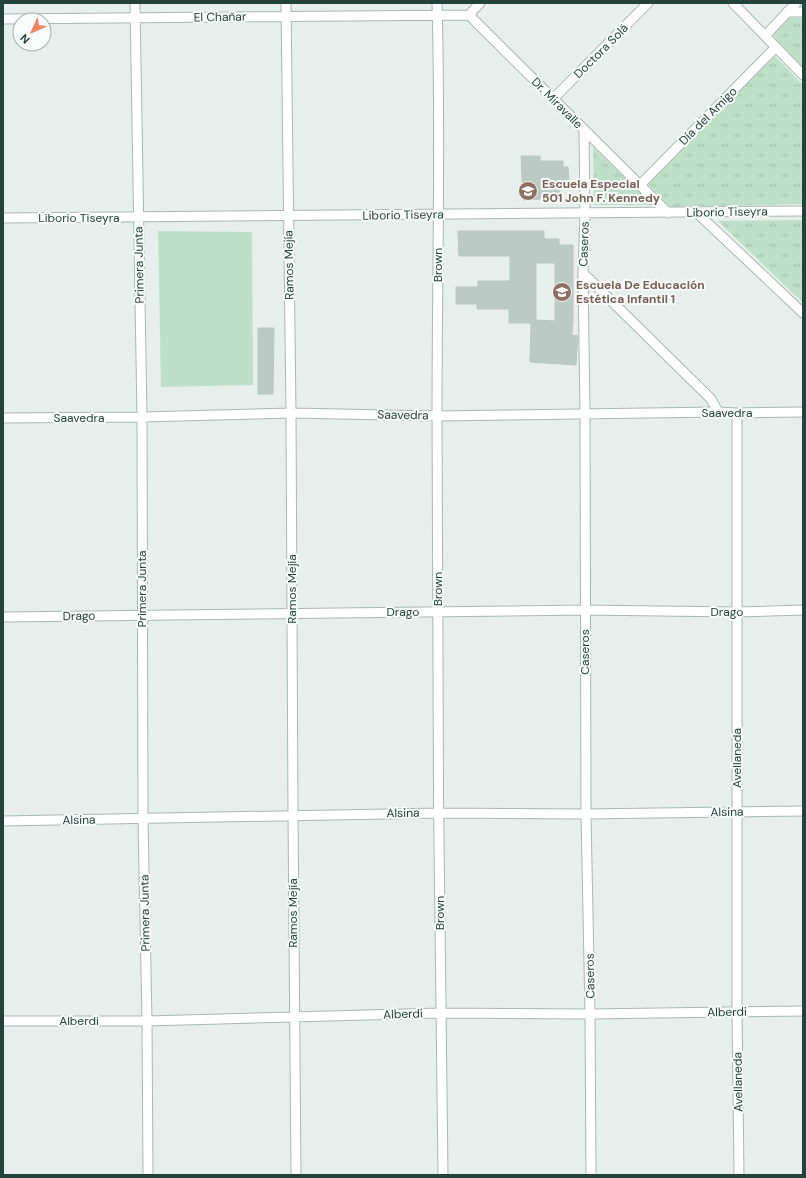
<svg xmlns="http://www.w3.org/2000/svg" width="806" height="1178" font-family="'DM Sans',sans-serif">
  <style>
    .grass { fill: url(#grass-tufts) }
    .pitch { fill: #bfe0c8 }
    .building { fill: #bbcac4; stroke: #b8c9c2; fill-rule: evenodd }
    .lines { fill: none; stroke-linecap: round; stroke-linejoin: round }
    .minor-casing { stroke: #a8b8b2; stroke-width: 11 }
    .minor { stroke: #fff; stroke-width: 9 }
    .labels { text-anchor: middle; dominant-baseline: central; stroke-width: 4; stroke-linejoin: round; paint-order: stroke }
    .street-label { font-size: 12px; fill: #24423a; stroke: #f7fbf9 }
    .education-label { font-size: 12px; font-weight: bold; fill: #785e54; stroke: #f7fbf9; text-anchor: start }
  </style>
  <defs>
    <pattern id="grass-tufts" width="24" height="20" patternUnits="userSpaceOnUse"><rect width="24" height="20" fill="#bfe0c8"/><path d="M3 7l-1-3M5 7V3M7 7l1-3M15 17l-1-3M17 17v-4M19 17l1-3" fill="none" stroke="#a4c1ad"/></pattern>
  </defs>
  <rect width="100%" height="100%" fill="#e6efeb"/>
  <!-- grass -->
  <path class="grass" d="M 788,18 L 803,18 L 803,67 L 773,36 Z
    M 775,56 L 803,85 L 803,204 L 670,207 L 648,184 Z
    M 593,147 L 653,205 L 594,205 Z
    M 803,220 L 803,303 L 718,221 Z"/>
  <!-- pitch -->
  <path class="pitch" d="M 158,231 L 252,232 L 253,385 L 161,387 Z"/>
  <!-- building -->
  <path class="building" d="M 521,156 L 540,156 L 540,161 L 563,161 L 563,167 L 568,167 L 569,182 L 559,182 L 560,194 L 543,195 L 543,199 L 523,200 Z
    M 458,231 L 544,231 L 544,239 L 559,239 L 559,245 L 573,245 L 573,319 L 572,335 L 578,336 L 576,365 L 530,362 L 531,323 L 509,323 L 509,309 L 477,309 L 477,304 L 456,304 L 456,287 L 478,287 L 478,281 L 510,281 L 510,256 L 459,256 ZM 536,263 L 555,263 L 555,321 L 536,320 Z
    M 258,328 L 274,328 L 273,394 L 258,394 Z"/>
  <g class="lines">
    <defs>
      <path id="minor" d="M 135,3 L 142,417 L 143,819 L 147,1021 L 148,1175
        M 286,3 L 291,413 L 293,815 L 296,1175
        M 437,3 C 441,140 437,278 437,415 C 437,668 439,922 443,1175
        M 733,3 L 803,75
        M 787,12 L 803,12
        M 469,15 L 480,3
        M 3,19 L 469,15 L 668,213
        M 765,36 L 796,3
        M 553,99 L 648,3
        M 584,130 L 585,214 L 583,273 L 585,414 L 586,814 L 590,1014 L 591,1175
        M 640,185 L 776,47
        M 695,211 L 803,313
        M 3,218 L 803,211
        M 583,273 L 711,399 L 718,412
        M 737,413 L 737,1012 L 739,1175
        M 3,418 L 142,417 L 291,413 L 437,416 L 718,412 L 737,413 L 803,412
        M 3,617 L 585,610 L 737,612 L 803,610
        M 3,821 L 439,813 L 586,814 L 803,811
        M 3,1021 L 147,1021 L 441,1013 L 590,1014 L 803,1011"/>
    </defs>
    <!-- minor casing -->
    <use href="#minor" class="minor-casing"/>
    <!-- minor -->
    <use href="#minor" class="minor"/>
  </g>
  <!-- icons -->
  <defs>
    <symbol id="school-disc" viewBox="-11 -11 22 22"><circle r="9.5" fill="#8d6e63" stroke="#f7fbf9"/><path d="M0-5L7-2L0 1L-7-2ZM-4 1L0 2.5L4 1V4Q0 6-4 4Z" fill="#fff"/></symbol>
  </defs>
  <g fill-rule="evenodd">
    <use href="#school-disc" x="517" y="180" width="22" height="22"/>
    <use href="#school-disc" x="551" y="281" width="22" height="22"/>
  </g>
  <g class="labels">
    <!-- street labels -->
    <g class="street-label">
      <text transform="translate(220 17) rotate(-1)">El Chañar</text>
      <text transform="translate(601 51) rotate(-45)">Doctora Solá</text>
      <text transform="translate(557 103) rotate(45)">Dr. Miravalle</text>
      <text transform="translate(708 116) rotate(-45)">Día del Amigo</text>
      <text transform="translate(727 212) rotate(-1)">Liborio Tiseyra</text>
      <text transform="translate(403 215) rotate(-1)">Liborio Tiseyra</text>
      <text x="79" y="218">Liborio Tiseyra</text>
      <text transform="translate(584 244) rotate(-88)">Caseros</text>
      <text transform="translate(139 265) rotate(-91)">Primera Junta</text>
      <text transform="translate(289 265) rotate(-91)">Ramos Mejía</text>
      <text transform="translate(438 265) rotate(-90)">Brown</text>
      <text x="727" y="413">Saavedra</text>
      <text transform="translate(403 415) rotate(1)">Saavedra</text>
      <text x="79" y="418">Saavedra</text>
      <text transform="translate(142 589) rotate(-90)">Primera Junta</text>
      <text transform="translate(292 589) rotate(-90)">Ramos Mejía</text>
      <text transform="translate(438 589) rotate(-90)">Brown</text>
      <text x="403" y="612">Drago</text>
      <text x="727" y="612">Drago</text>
      <text transform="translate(79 616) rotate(-1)">Drago</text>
      <text transform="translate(585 652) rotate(-90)">Caseros</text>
      <text transform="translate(737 758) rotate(-90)">Avellaneda</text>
      <text transform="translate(727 812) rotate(-1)">Alsina</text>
      <text transform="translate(403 813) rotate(-1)">Alsina</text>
      <text transform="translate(79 820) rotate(-1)">Alsina</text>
      <text transform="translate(145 913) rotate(-91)">Primera Junta</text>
      <text transform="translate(293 913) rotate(-90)">Ramos Mejía</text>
      <text transform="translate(440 913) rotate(-90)">Brown</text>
      <text transform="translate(590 976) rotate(-91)">Caseros</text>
      <text transform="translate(727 1012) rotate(-1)">Alberdi</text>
      <text transform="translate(403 1014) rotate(-2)">Alberdi</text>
      <text x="79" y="1021">Alberdi</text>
      <text transform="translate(738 1082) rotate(-91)">Avellaneda</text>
    </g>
    <!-- education labels -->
    <g class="education-label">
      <text x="542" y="184">Escuela Especial<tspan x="542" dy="14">501 John F. Kennedy</tspan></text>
      <text x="576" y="285">Escuela De Educación<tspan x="576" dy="14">Estética Infantil 1</tspan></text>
    </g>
  </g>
  <!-- border -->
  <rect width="806" height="1178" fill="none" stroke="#24423a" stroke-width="8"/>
  <!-- north arrow -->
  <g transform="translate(32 32) rotate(225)"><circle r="19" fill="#f7fbf9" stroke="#a3b1ad"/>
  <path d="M0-3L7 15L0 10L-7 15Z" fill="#f4845f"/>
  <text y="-6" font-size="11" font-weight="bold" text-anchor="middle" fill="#24423a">N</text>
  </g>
</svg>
